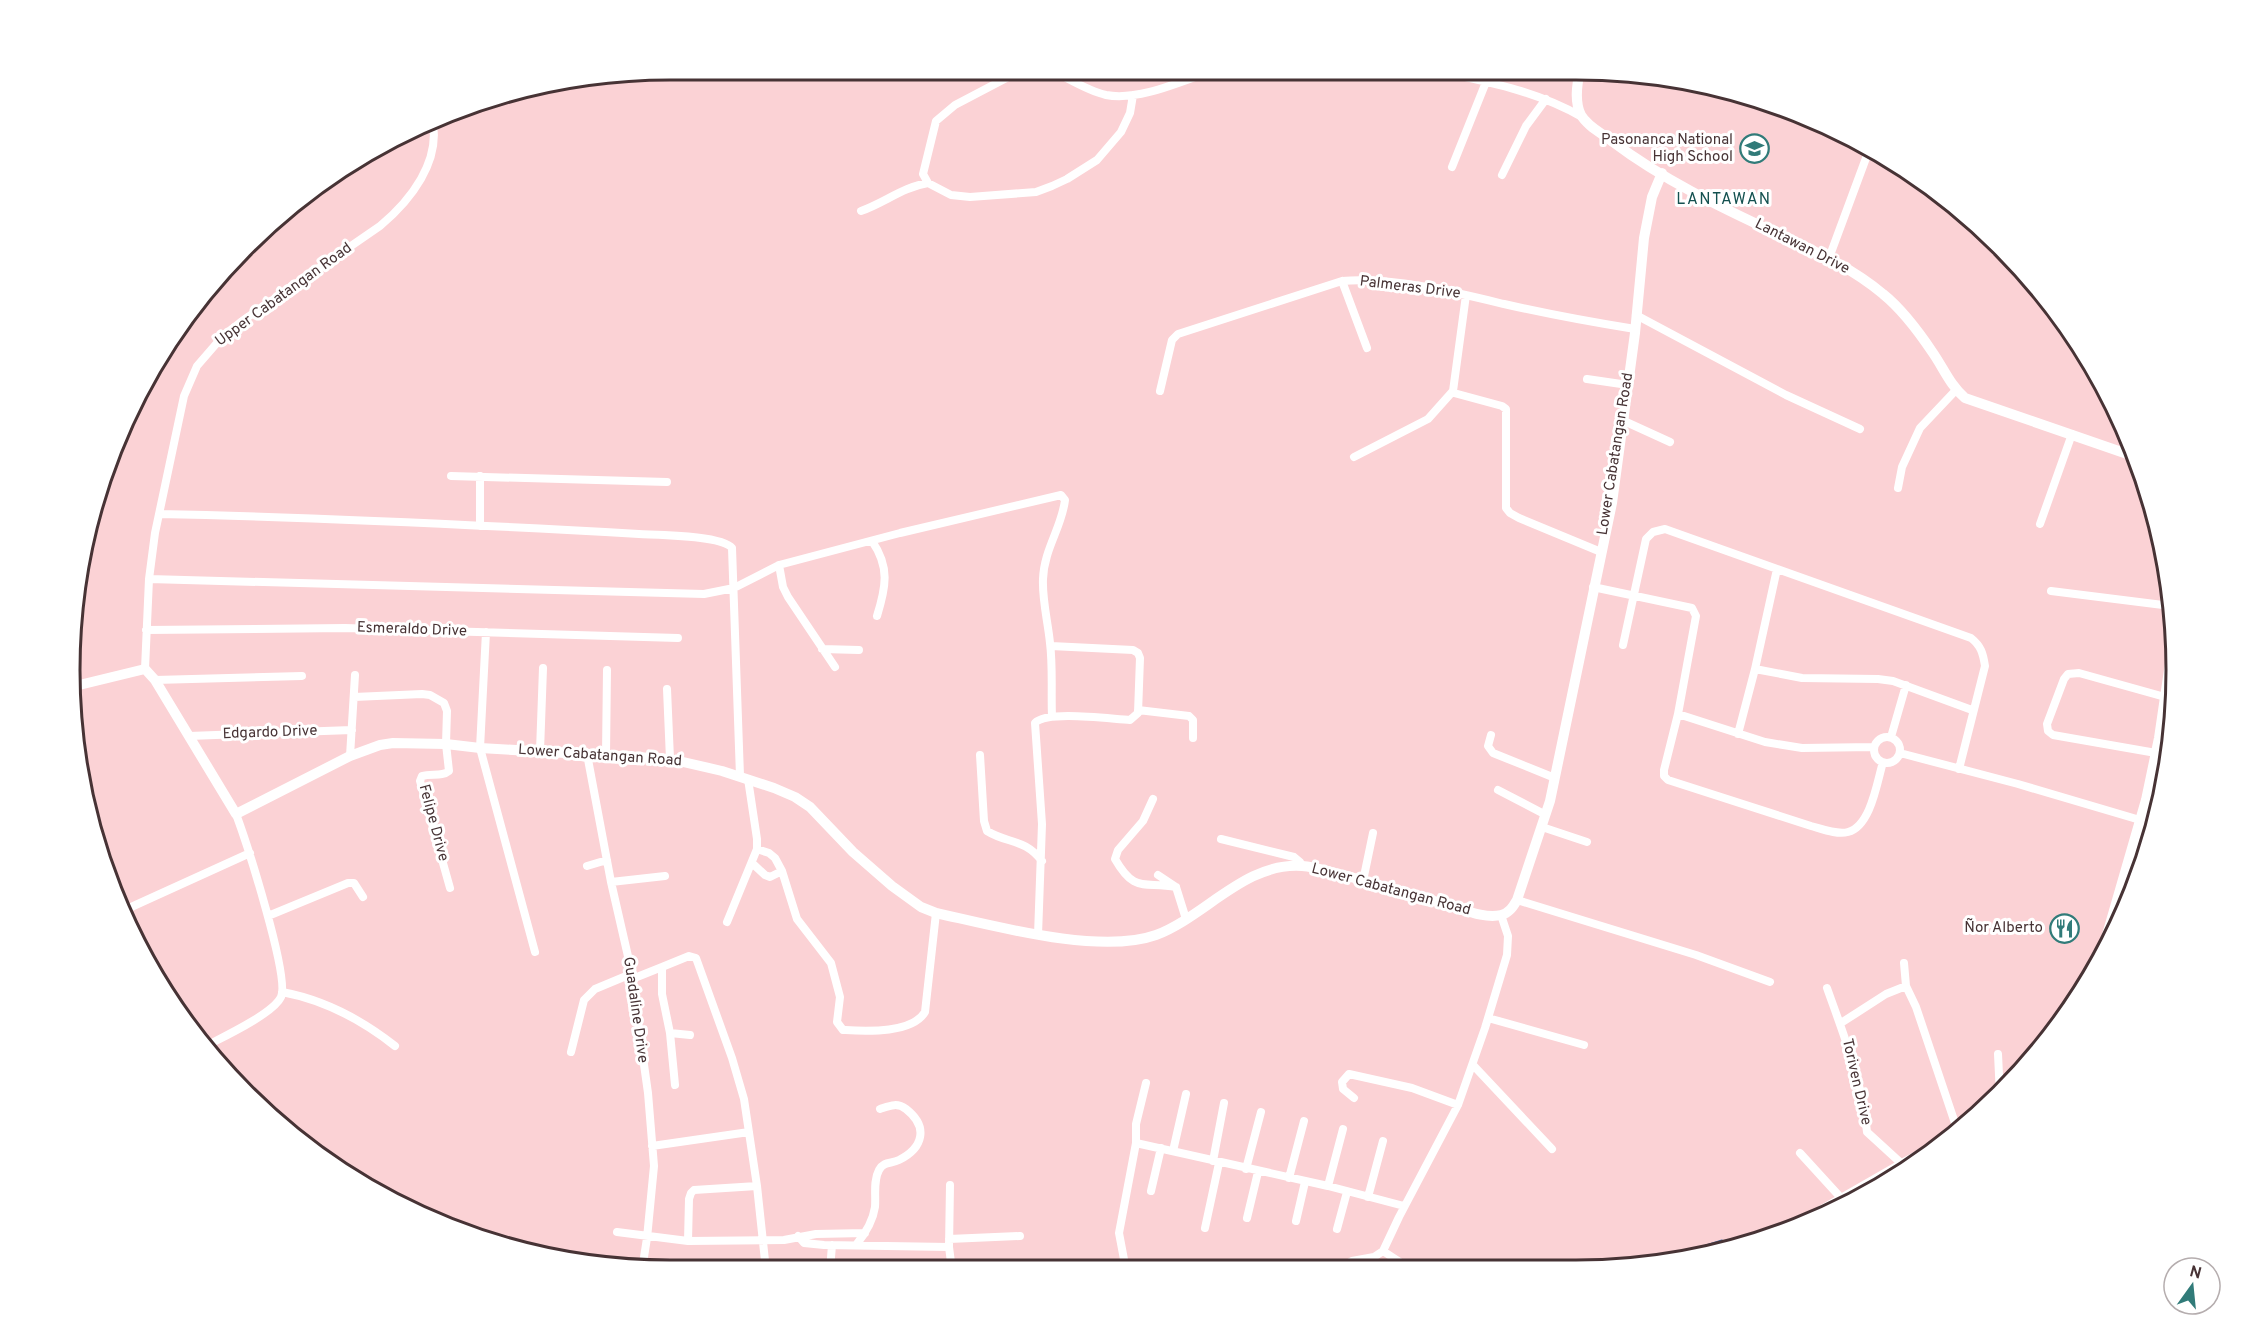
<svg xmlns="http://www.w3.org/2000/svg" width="2246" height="1340" font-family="Overpass,sans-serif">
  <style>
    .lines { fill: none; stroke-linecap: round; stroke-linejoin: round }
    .stream { stroke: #4672ab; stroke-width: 3 }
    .street { stroke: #fff; stroke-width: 8 }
    .secondary { stroke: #fff; stroke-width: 10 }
    .labels { text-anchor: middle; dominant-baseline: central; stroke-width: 6; stroke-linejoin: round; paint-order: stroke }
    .poi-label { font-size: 15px; fill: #473335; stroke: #fff; text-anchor: end }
    .street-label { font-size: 15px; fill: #473335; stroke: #fff }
    .neighbourhood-label { font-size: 16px; letter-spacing: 1.5px; fill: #145150; stroke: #fff }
    .rim { fill: none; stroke: #473335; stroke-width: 3 }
  </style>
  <rect width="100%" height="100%" fill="#fbd2d5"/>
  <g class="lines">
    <!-- stream -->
    <path class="stream" d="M 1682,1257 L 1700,1248 L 1722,1241 L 1733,1246"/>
    <!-- street -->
    <path class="street" d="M 1437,71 C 1488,82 1537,91 1582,117
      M 1055,72 C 1071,80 1088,91 1106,95 C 1138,101 1180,82 1209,72
      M 1016,73 L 955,105 L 936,121 L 923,174 L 928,183 L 951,195 L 970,197 L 1036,192 L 1052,186 L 1067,179 L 1097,160 L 1121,132 L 1130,113 L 1133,95
      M 853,74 L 853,73
      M 1452,167 L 1486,82
      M 1502,175 L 1526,126 L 1546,99
      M 861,211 C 884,203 903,187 928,183
      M 1829,258 L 1869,150
      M 1342,281 L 1367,348
      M 1466,295 L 1453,391 L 1454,393 L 1502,406 L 1506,409 L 1506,508 L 1510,513 L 1519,518 L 1601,552
      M 1636,315 L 1786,395 L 1860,429
      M 1587,379 L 1628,385
      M 1160,391 L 1172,340 L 1178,334 L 1342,281 C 1394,277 1454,292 1504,304 C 1548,314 1591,322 1635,329
      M 1624,421 L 1670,442
      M 1354,457 L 1428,419 L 1453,391
      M 451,476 L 667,482
      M 480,476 L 480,526
      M 1898,488 L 1902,467 L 1920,428 L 1956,390
      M 159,514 C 319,517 479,525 639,534 C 657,535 722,535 732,548 L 740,776
      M 2040,524 L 2072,434
      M 872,541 C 890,567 886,587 877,616
      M 779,565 L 783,587 L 788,597 L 835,667
      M 149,579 L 704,594 L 734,588 L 779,565 L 900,533 L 1061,495 L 1065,500 C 1062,527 1044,549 1043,579 C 1042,600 1048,622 1050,643 C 1053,667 1051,692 1052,716
      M 1593,587 L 1692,608 L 1696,616 L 1678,714 L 1664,770 L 1664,776 L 1668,780 L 1811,826 C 1822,829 1837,835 1848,832 C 1871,826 1877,782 1883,762
      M 2051,591 L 2171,606
      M 146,630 L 345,628 L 678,638
      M 486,632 L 480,748 L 535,952
      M 1623,645 L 1646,539 L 1653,532 L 1665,529 L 1971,638 C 1981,646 1983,653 1985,666 L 1959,769
      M 822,649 L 859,650
      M 145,669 L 149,579 L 155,533 L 184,396 L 197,366 L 223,336 L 245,319 L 380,226 C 410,201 442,161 432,119
      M 1755,669 L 1802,678 L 1878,679 L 1893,681 L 1972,710
      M 155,680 L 302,676
      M 667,689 L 670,759
      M 354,697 L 422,694 L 430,695 L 444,703 L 447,711 L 446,744 L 449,771 C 442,777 431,773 422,776 L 420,781 L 450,888
      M 1138,710 L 1189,716 L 1193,720 L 1193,738
      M 1678,714 L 1765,742 L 1802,748 L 1874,747
      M 1738,734 L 1755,669 L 1777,569
      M 1491,735 L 1488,746 L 1493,753 L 1555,778
      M 189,736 L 352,730
      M1874 750a13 13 0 1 1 26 0a13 13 0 1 1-26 0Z
      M 1891,737 L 1906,685
      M 2159,738 L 2170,744
      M 540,751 L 543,668
      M 1900,753 L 2018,784 L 2140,820
      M 2156,753 L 2053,735 L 2048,731 L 2047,724 L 2064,679 L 2068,674 L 2079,673 L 2165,697
      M 587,754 L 611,882 L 630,965 L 648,1093 L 654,1166 L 647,1238 L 642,1270
      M 606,755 L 607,670
      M 980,755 L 984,821 L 987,831 C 1008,844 1024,838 1042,861
      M 350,756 L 355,675
      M 1498,790 L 1546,815
      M 1153,799 L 1143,821 L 1118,850 L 1115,859 C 1135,894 1144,881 1176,887
      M 1542,827 L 1587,842
      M 1221,839 L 1294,857 L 1300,862 L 1302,866
      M 757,849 L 769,853 L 775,858 L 782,871 L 797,919 L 831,963 L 840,997 L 837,1022 L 843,1030 C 865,1031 912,1034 925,1012 L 936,913
      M 752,863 L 765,875 L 770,877 L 782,871
      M 587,866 L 607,860
      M 1158,875 L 1176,887 L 1186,919
      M 1363,881 L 1373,833
      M 611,882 L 665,876
      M 1517,900 L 1696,955 L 1770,982
      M 122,909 L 129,908 L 250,853
      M 268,916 L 348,883 L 354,883 L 363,897
      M 727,922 L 757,849 L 757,839 L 748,779
      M 1038,935 L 1042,824 L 1035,723 C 1047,710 1110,719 1130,720 L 1138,713 L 1140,658 L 1138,653 L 1133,650 L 1051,646
      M 1904,963 L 1906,986 L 1916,1007 L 1957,1129
      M 662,967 L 689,956 L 696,958 L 732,1058 L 744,1099 L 757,1186 L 766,1270
      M 632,979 L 662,967 L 662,994 L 670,1033 L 690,1035
      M 1827,988 C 1844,1036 1862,1080 1867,1132 L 1902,1164
      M 282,992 C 325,1000 362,1020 395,1046
      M 1488,1018 L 1584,1045
      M 1841,1023 L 1886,994 L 1906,986
      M 670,1033 L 675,1085
      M 204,1047 C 221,1038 273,1014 281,997 C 290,977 246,841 236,814
      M 571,1052 L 584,1000 L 595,989 L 631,974
      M 1998,1054 L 2000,1096
      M 1473,1065 L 1552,1149
      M 1146,1083 L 1136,1124 L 1136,1143 L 1328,1186 L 1404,1206
      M 1354,1098 L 1343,1089 L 1342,1082 L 1349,1074 L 1412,1088 L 1458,1105
      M 652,1146 L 749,1132
      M 1173,1151 L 1186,1094
      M 1800,1153 L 1842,1199
      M 1213,1161 L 1224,1103
      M 1246,1169 L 1261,1112
      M 1289,1178 L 1304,1121
      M 950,1185 L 949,1247 L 952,1270
      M 1328,1186 L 1343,1129
      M 1151,1191 L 1161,1148
      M 1368,1197 L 1383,1141
      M 1247,1218 L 1258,1172
      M 1296,1221 L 1305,1182
      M 1205,1228 L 1219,1163
      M 1337,1229 L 1347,1192
      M 617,1232 L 688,1241 L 784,1240 L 816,1234 L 865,1233
      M 798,1236 L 804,1243 L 824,1245 L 949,1247
      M 949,1239 L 1020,1236
      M 688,1241 L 689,1199 L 691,1193 L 694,1190 L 757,1186
      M 856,1245 C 865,1234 873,1221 875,1207 C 876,1195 873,1181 879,1170 C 884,1161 891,1164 899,1160 C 923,1148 929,1127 906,1109 C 897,1102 889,1106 880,1109
      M 1383,1251 L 1412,1270
      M 830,1270 L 832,1245
      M 1126,1270 L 1119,1233 L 1136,1143
      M 1336,1270 L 1352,1261 L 1374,1257 L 1383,1251 L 1399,1217 L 1458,1105 L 1485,1028 L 1507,955 L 1508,936 L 1501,915"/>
    <!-- secondary -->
    <path class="secondary" d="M 1580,70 C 1577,84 1574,102 1581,115 C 1587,126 1603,134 1613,142 C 1662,179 1720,207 1776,233 C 1814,251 1851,267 1883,294 C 1903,310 1919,332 1933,353 C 1944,369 1950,385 1965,398 L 2136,457
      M 71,687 L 145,669 L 155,680 L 236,814 L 350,756 L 380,745 L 393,743 L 446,744 L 480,748 L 670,759 L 722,771 L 774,788 L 795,797 L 810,807 L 853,852 L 892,886 L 921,907 L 936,913 C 995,926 1100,955 1156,935 C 1206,916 1245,862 1302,866 C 1317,867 1332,873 1347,876 C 1380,885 1414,895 1448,905 C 1463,909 1484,919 1501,915 C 1509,913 1513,907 1517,900 L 1550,801 L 1612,503 L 1635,333 L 1644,238 L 1652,197 L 1662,173
      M 2100,959 L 2146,800 L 2159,738 L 2174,636
      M 1780,1234 L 1902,1164 L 1929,1150"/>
  </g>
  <!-- icons -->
  <defs>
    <symbol id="school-ring" viewBox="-11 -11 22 22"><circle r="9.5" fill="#fff" stroke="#317b79" stroke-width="1.5"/><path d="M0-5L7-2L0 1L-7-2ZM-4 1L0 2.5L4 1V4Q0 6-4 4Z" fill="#317b79"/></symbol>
    <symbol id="restaurant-ring" viewBox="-11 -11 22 22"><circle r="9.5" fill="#fff" stroke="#317b79" stroke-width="1.5"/><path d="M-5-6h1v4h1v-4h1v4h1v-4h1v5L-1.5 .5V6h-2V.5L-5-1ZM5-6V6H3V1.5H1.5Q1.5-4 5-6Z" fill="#317b79"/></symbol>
  </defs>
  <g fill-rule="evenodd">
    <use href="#school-ring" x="1738" y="132" width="33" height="33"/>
    <use href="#restaurant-ring" x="2048" y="912" width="33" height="33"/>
  </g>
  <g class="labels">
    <!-- poi labels -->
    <g class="poi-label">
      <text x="1733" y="140">Pasonanca National<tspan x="1733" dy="17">High School</tspan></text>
      <text x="2043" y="928">Ñor Alberto</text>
    </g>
    <!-- street labels -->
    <g class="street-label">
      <text transform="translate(1802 247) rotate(27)">Lantawan Drive</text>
      <text transform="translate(1410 288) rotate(7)">Palmeras Drive</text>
      <text transform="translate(284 295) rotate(-36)">Upper Cabatangan Road</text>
      <text transform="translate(1616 454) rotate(-81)">Lower Cabatangan Road</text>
      <text transform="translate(412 630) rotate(2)">Esmeraldo Drive</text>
      <text transform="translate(270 733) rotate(-2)">Edgardo Drive</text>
      <text transform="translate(600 756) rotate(4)">Lower Cabatangan Road</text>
      <text transform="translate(433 823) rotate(75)">Felipe Drive</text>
      <text transform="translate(1391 890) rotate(15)">Lower Cabatangan Road</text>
      <text transform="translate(635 1010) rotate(82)">Guadaline Drive</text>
      <text transform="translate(1856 1082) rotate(77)">Toriven Drive</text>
    </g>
    <!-- neighbourhood labels -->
    <g class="neighbourhood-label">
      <text x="1724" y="200">LANTAWAN</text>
    </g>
  </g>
  <!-- crop -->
  <path d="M0 0H2246V1340H0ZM670 80H1576A590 590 0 0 1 2166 670V670A590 590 0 0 1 1576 1260H670A590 590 0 0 1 80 670V670A590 590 0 0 1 670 80Z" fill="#fff" fill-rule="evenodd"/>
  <path class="rim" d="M670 80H1576A590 590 0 0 1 2166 670V670A590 590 0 0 1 1576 1260H670A590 590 0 0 1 80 670V670A590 590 0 0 1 670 80Z"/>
  <!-- north arrow -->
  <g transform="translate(2192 1286) rotate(15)"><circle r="28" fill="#ffffff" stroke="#b5adae" stroke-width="1.5"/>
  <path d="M0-4.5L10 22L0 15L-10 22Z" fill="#317b79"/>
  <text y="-9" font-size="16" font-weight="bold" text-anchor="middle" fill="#473335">N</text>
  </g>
</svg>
